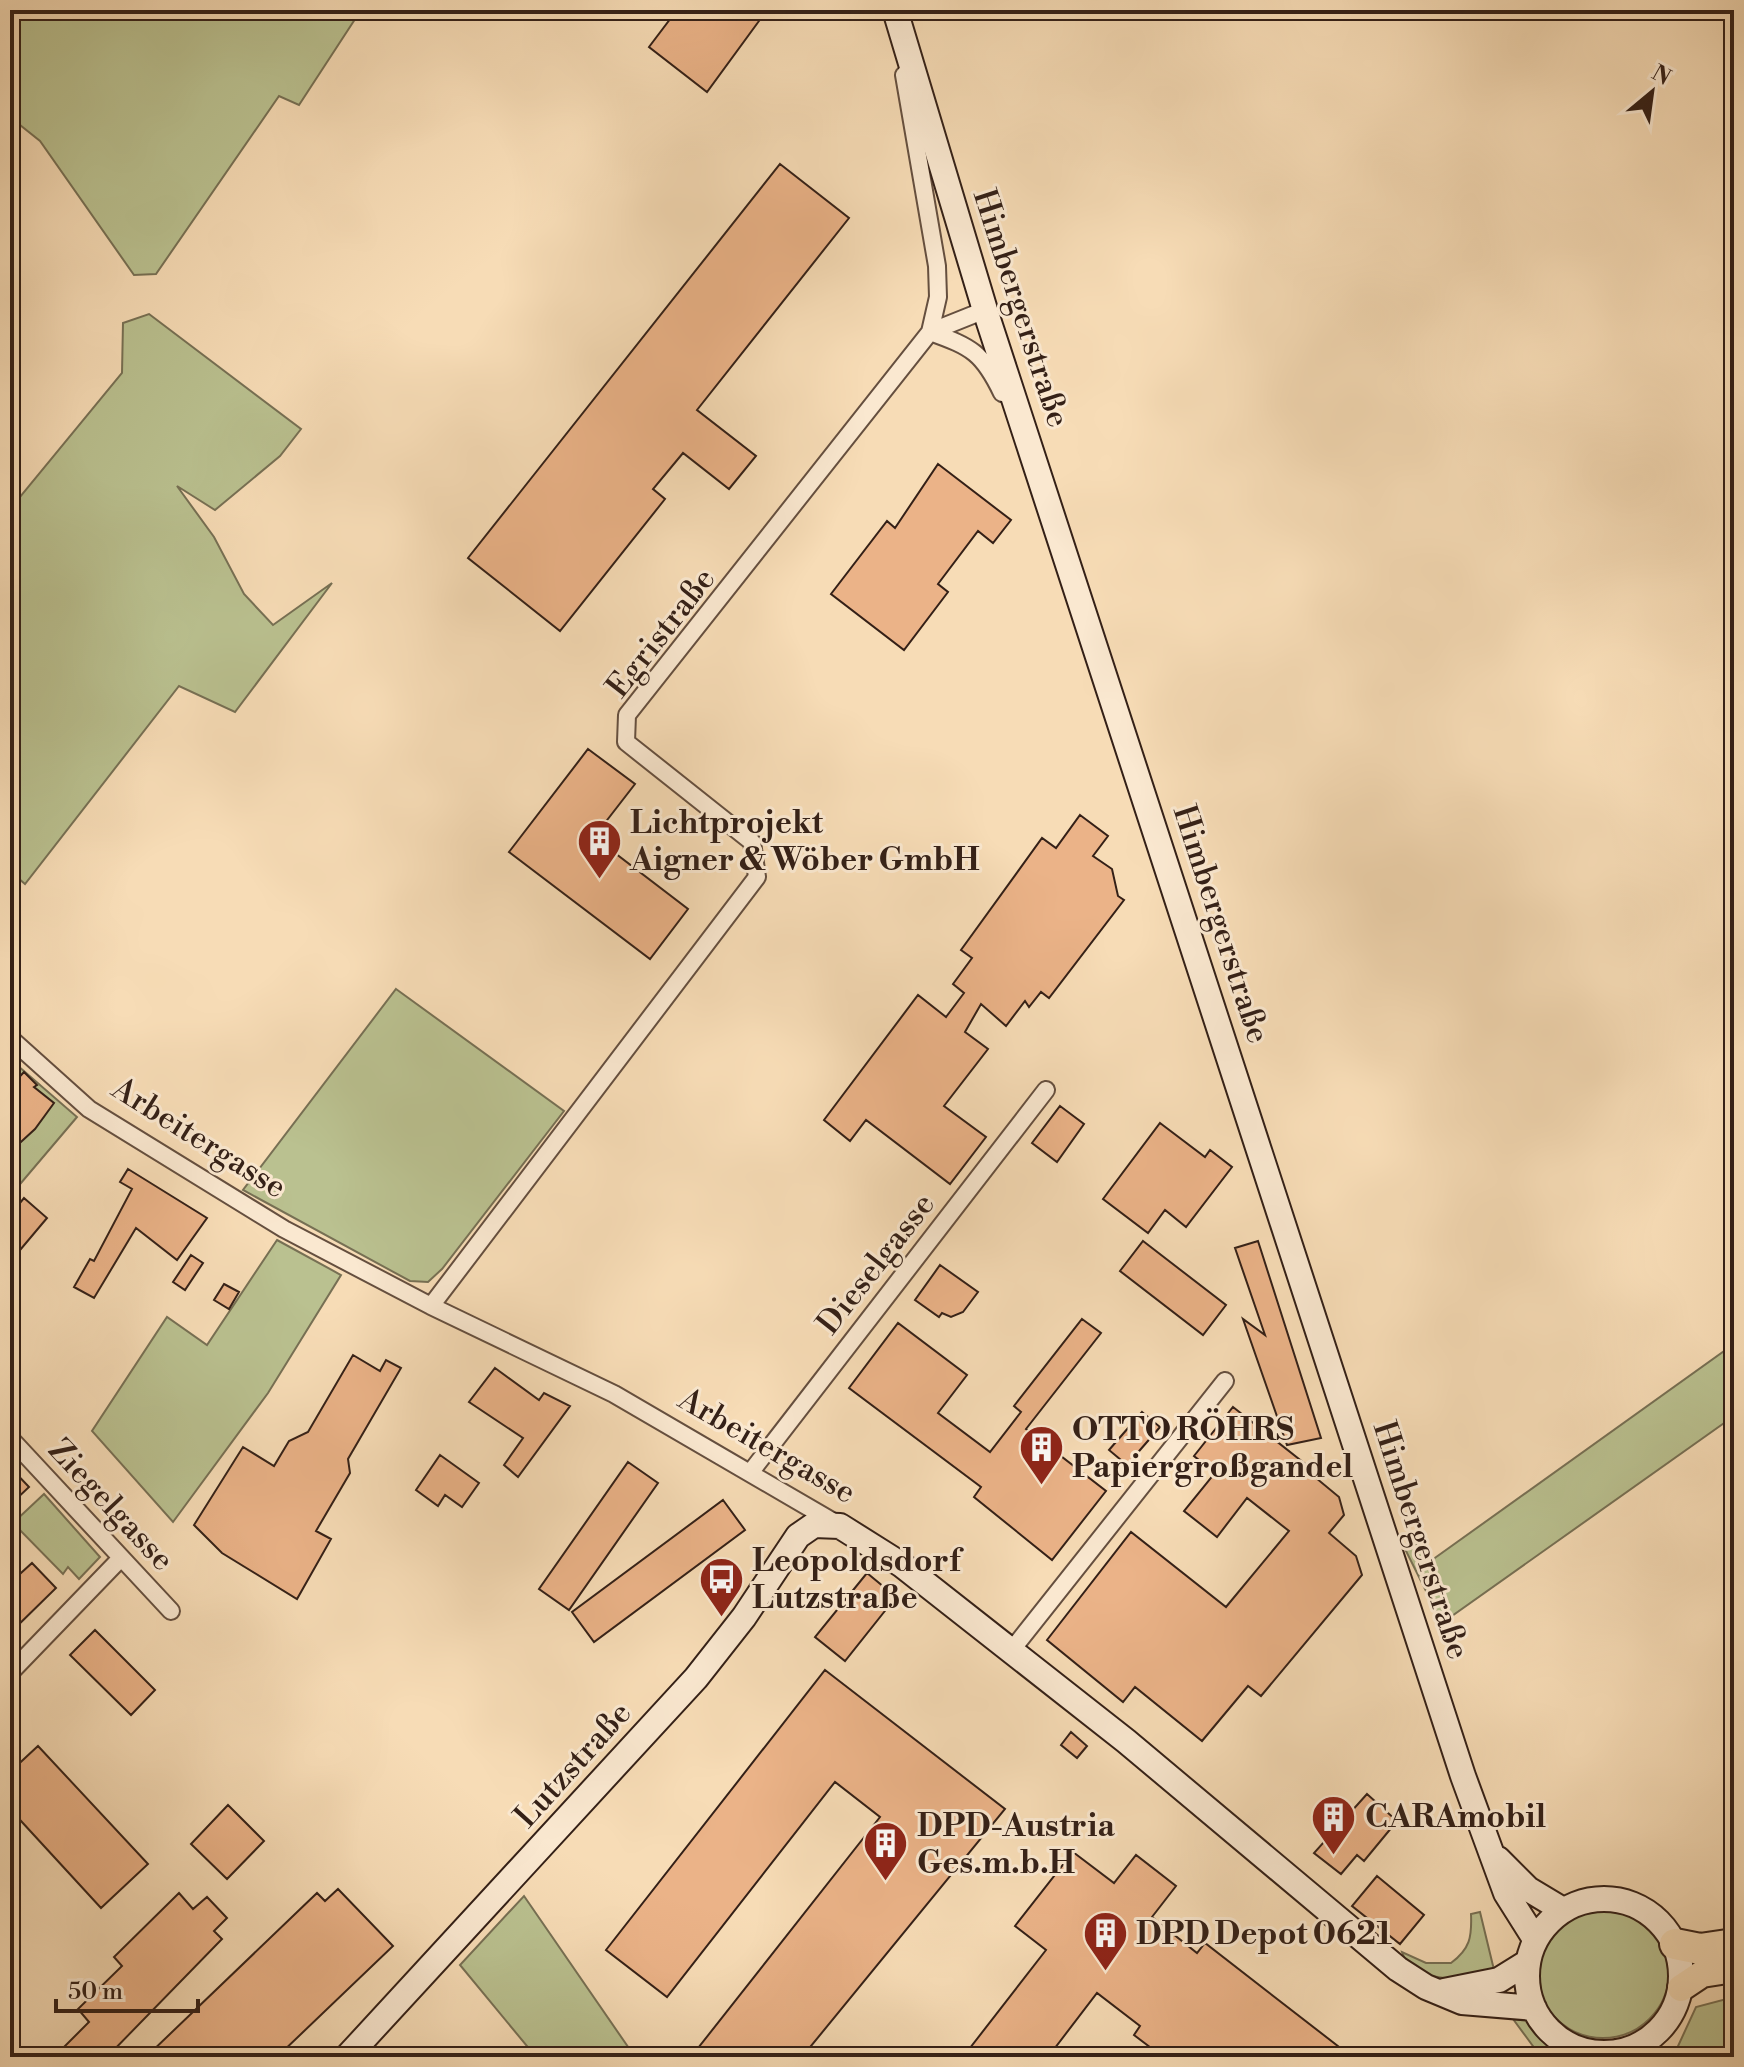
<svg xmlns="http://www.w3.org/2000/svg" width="1744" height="2067" font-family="'Libre Bodoni',serif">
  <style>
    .green { fill: #bac190; stroke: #777054; stroke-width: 2 }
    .building { fill: #ebb388; stroke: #342017; stroke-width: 2 }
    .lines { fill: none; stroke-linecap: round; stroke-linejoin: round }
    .street-casing { stroke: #654f3f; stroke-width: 20 }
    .secondary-casing { stroke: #342017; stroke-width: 28 }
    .primary-casing { stroke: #342017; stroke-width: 30 }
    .highway-casing { stroke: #342017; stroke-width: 34 }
    .street { stroke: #fae8d0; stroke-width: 16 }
    .secondary { stroke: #fae8d0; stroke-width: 24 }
    .primary { stroke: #f7dcb6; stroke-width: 26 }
    .highway { stroke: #f7dcb6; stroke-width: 30 }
    .labels { text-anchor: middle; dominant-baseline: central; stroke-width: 6; stroke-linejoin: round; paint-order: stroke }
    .street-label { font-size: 32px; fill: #342017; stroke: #fae8d0 }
    .poi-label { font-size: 32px; font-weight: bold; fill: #342017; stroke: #fae8d0; text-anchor: start }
  </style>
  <rect width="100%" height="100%" fill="#f7dcb6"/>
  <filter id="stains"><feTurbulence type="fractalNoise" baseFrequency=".0025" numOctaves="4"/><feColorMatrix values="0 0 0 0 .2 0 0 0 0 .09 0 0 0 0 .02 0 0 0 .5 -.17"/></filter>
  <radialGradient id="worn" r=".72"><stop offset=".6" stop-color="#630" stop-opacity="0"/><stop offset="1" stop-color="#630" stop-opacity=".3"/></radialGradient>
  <!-- green -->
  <path class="green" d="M 10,10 L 361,10 L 299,105 L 279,96 L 156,274 L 134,275 L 40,141 L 10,117 Z
    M 149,314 L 301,429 L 280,456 L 215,510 L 177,486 L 214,537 L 244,594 L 273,625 L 332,583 L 235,712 L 179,686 L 25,884 L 10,871 L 10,509 L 122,373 L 123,323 Z
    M 396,989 L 564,1111 L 442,1269 L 428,1282 L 410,1281 L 243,1190 Z
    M 10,1059 L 77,1117 L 10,1196 Z
    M 277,1240 L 341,1275 L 268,1393 L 173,1522 L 92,1431 L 167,1317 L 207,1345 Z
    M 1734,1344 L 1734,1416 L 1442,1623 L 1404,1547 L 1412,1540 L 1432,1560 Z
    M 44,1494 L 100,1557 L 79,1579 L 68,1567 L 63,1574 L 13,1523 Z
    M 524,1896 L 635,2057 L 536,2057 L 460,1965 Z
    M1537 1972a66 66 0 1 1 132 0a66 66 0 1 1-132 0Z
    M 1480,1912 L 1495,1974 C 1469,1980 1412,1985 1402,1952 L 1426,1963 L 1451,1963 C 1470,1949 1472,1937 1471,1914 Z
    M 1734,1997 L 1734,2057 L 1673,2057 L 1696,2007 Z
    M 1513,2019 L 1527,2020 L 1571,2057 L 1541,2057 Z"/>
  <!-- building -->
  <path class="building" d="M 677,10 L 767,10 L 707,92 L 649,47 Z
    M 780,164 L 849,218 L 697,410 L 756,456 L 729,489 L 683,453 L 653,489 L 665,499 L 560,631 L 468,558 Z
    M 938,464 L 1011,520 L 993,543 L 978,531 L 938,584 L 948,592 L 904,650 L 831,594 L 887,521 L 895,528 Z
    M 588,749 L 635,784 L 594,837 L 688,909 L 650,959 L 509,852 Z
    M 1080,815 L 1108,836 L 1093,856 L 1112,869 L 1118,896 L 1124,900 L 1049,998 L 1041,992 L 1029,1007 L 1025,1001 L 1006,1026 L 981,1004 L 965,1032 L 988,1049 L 944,1106 L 986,1137 L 950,1184 L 866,1120 L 850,1141 L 824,1120 L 918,995 L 946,1017 L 964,993 L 953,984 L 972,958 L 961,950 L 1042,838 L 1056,848 Z
    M 24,1072 L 37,1085 L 34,1087 L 54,1103 L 35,1129 L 10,1152 L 10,1087 Z
    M 1060,1106 L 1084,1124 L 1057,1162 L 1032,1143 Z
    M 1160,1123 L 1205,1157 L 1210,1150 L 1232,1167 L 1186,1227 L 1165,1210 L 1148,1233 L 1103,1199 Z
    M 128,1169 L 207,1218 L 177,1260 L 136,1228 L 94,1298 L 74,1287 L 90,1259 L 94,1261 L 132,1189 L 120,1182 Z
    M 24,1198 L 47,1218 L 10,1262 L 10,1215 Z
    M 1143,1241 L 1226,1305 L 1203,1335 L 1120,1271 Z
    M 1258,1241 L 1321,1438 L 1287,1445 L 1243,1319 L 1265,1335 L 1235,1248 Z
    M 191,1255 L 203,1263 L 185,1290 L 173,1282 Z
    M 940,1265 L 978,1292 L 963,1312 L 951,1317 L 942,1313 L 939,1317 L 915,1300 Z
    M 224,1284 L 239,1292 L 229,1309 L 214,1300 Z
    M 1082,1319 L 1101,1333 L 1026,1429 L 1106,1491 L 1052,1560 L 974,1497 L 981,1487 L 849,1388 L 898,1323 L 967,1375 L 938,1413 L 990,1452 L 1021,1412 L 1014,1406 Z
    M 353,1355 L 380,1371 L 386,1360 L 401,1368 L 348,1459 L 350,1473 L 316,1531 L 331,1539 L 297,1599 L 222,1553 L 194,1525 L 243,1447 L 274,1466 L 289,1441 L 308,1432 Z
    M 495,1368 L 539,1400 L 544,1393 L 570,1406 L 518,1477 L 504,1465 L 523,1438 L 469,1402 Z
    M 1233,1407 L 1313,1470 L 1310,1473 L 1339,1497 L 1344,1515 L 1329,1533 L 1356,1556 L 1362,1575 L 1261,1696 L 1248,1686 L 1202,1741 L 1135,1687 L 1123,1702 L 1047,1640 L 1131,1532 L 1226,1607 L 1289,1531 L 1247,1498 L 1217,1537 L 1184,1511 L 1215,1473 L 1194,1456 Z
    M 1142,1412 L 1160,1427 L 1127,1465 L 1109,1450 Z
    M 440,1455 L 479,1483 L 462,1507 L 445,1495 L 438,1506 L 416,1490 Z
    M 628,1462 L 658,1483 L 569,1610 L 539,1589 Z
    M 10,1467 L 29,1487 L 10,1505 Z
    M 723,1500 L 745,1530 L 594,1642 L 572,1612 Z
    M 32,1563 L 56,1588 L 10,1633 L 10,1583 Z
    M 867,1573 L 896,1597 L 845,1661 L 815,1637 Z
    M 95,1630 L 155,1690 L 131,1715 L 70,1655 Z
    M 825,1670 L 1005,1809 L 802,2057 L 691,2057 L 880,1817 L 835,1782 L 667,1997 L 606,1950 Z
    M 1071,1732 L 1087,1746 L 1077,1758 L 1061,1745 Z
    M 38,1746 L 148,1864 L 101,1908 L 10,1809 L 10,1772 Z
    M 1367,1794 L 1397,1821 L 1364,1861 L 1357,1855 L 1341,1874 L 1314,1853 Z
    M 228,1805 L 264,1841 L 227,1879 L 191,1844 Z
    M 1073,1852 L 1114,1883 L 1136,1855 L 1176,1886 L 1152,1917 L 1197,1953 L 1205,1943 L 1352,2057 L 1163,2057 L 1134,2035 L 1140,2026 L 1097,1993 L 1048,2057 L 963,2057 L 1046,1950 L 1015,1926 Z
    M 1377,1876 L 1424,1915 L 1400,1944 L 1352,1906 Z
    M 338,1889 L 393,1946 L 277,2057 L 146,2057 L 317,1893 L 325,1901 Z
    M 179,1893 L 193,1909 L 207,1897 L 227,1918 L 214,1931 L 222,1939 L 107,2057 L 54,2057 L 89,2022 L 78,2009 L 122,1966 L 114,1957 Z"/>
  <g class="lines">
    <defs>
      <path id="street" d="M 904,75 L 937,266 L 938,297 L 930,332 C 972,347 983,353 1002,393
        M 10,1038 L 89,1109 L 284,1229 L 431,1306 L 614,1394 L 837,1524
        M 431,1306 L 757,877 L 752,842 L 626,742 L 627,715 L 930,332 L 985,310
        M 10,1438 L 171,1611
        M 750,1473 L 1046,1090
        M 1011,1651 L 1225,1381
        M 10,1673 L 121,1558"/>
      <path id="secondary" d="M 895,10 L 985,310 L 1463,1776 L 1506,1893 L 1535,1939
        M 1498,1859 L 1528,1889 L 1563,1910
        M1527 1976a77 77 0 1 1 154 0a77 77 0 1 1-154 0Z
        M 1444,1991 L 1499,1980 L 1528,1962
        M 347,2057 L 696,1678 L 744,1617 L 798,1536 L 814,1525 L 840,1526 L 902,1565 L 1126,1741 L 1398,1969 L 1426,1987 L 1462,2002 L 1534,2008"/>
      <path id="primary" d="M 1681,1988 L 1702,1974 L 1734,1969"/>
      <path id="highway" d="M 1675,1944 L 1700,1949 L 1734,1944"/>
    </defs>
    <!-- street casing -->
    <use href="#street" class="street-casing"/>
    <!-- secondary casing -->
    <use href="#secondary" class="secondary-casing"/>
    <!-- primary casing -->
    <use href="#primary" class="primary-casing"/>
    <!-- highway casing -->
    <use href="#highway" class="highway-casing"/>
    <!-- street -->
    <use href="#street" class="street"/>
    <!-- secondary -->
    <use href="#secondary" class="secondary"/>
    <!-- primary -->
    <use href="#primary" class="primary"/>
    <!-- highway -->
    <use href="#highway" class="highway"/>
  </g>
  <!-- icons -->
  <defs>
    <symbol id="building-pin" viewBox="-11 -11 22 30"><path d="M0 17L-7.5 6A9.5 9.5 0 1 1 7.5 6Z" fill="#8f2418" stroke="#fae8d0"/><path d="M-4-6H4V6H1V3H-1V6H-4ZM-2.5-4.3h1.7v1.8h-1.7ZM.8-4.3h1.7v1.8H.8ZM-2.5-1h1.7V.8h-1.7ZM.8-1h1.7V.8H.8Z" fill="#fff"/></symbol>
    <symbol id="bus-pin" viewBox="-11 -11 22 30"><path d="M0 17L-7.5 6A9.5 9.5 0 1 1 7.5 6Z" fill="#8f2418" stroke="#fae8d0"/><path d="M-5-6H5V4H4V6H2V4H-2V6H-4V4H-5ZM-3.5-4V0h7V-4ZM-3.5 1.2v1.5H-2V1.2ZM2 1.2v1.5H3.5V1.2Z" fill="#fff"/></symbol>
  </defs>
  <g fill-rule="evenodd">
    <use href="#building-pin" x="574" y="816" width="51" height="69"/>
    <use href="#building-pin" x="1016" y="1422" width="51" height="69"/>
    <use href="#bus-pin" x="696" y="1554" width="51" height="69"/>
    <use href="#building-pin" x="1308" y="1792" width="51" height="69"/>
    <use href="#building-pin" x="860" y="1818" width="51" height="69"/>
    <use href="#building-pin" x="1080" y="1908" width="51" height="69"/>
  </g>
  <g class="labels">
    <!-- street labels -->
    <g class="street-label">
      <text transform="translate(1021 308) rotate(72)">Himbergerstraße</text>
      <text transform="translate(661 633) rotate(-52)">Egristraße</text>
      <text transform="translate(1221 924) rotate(72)">Himbergerstraße</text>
      <text transform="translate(199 1138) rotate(32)">Arbeitergasse</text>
      <text transform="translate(876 1264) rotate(-52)">Dieselgasse</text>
      <text transform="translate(767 1446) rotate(30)">Arbeitergasse</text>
      <text transform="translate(111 1505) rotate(47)">Ziegelgasse</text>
      <text transform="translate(1421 1540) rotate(72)">Himbergerstraße</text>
      <text transform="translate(573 1765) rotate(-48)">Lutzstraße</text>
    </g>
    <!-- poi labels -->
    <g class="poi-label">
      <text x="630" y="823">Lichtprojekt<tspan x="630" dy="37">Aigner &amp; Wöber GmbH</tspan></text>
      <text x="1072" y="1430">OTTO RÖHRS<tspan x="1072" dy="37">Papiergroßgandel</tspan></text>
      <text x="752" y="1561">Leopoldsdorf<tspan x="752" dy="37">Lutzstraße</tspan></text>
      <text x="1365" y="1817">CARAmobil</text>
      <text x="917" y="1826">DPD-Austria<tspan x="917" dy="37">Ges.m.b.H</tspan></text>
      <text x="1136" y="1934">DPD Depot 0621</text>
    </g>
  </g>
  <!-- margin -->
  <rect width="1744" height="2067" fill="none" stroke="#f7dcb6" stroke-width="40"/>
  <rect x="12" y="12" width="1720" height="2043" fill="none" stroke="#342017" stroke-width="4"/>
  <rect x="20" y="20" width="1704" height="2027" fill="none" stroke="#342017" stroke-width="2"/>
  <!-- north arrow -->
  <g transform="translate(1652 92) rotate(29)" stroke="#fae8d0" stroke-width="6" paint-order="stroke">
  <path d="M0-6L14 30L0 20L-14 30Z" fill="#342017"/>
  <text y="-12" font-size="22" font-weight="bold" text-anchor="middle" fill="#342017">N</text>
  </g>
  <!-- scale -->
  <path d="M56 1999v12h142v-12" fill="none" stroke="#342017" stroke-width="4"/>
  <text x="68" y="1999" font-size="24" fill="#342017" stroke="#fae8d0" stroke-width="6" paint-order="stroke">50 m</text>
  <rect width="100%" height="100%" filter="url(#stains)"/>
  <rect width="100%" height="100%" fill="url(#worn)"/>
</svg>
